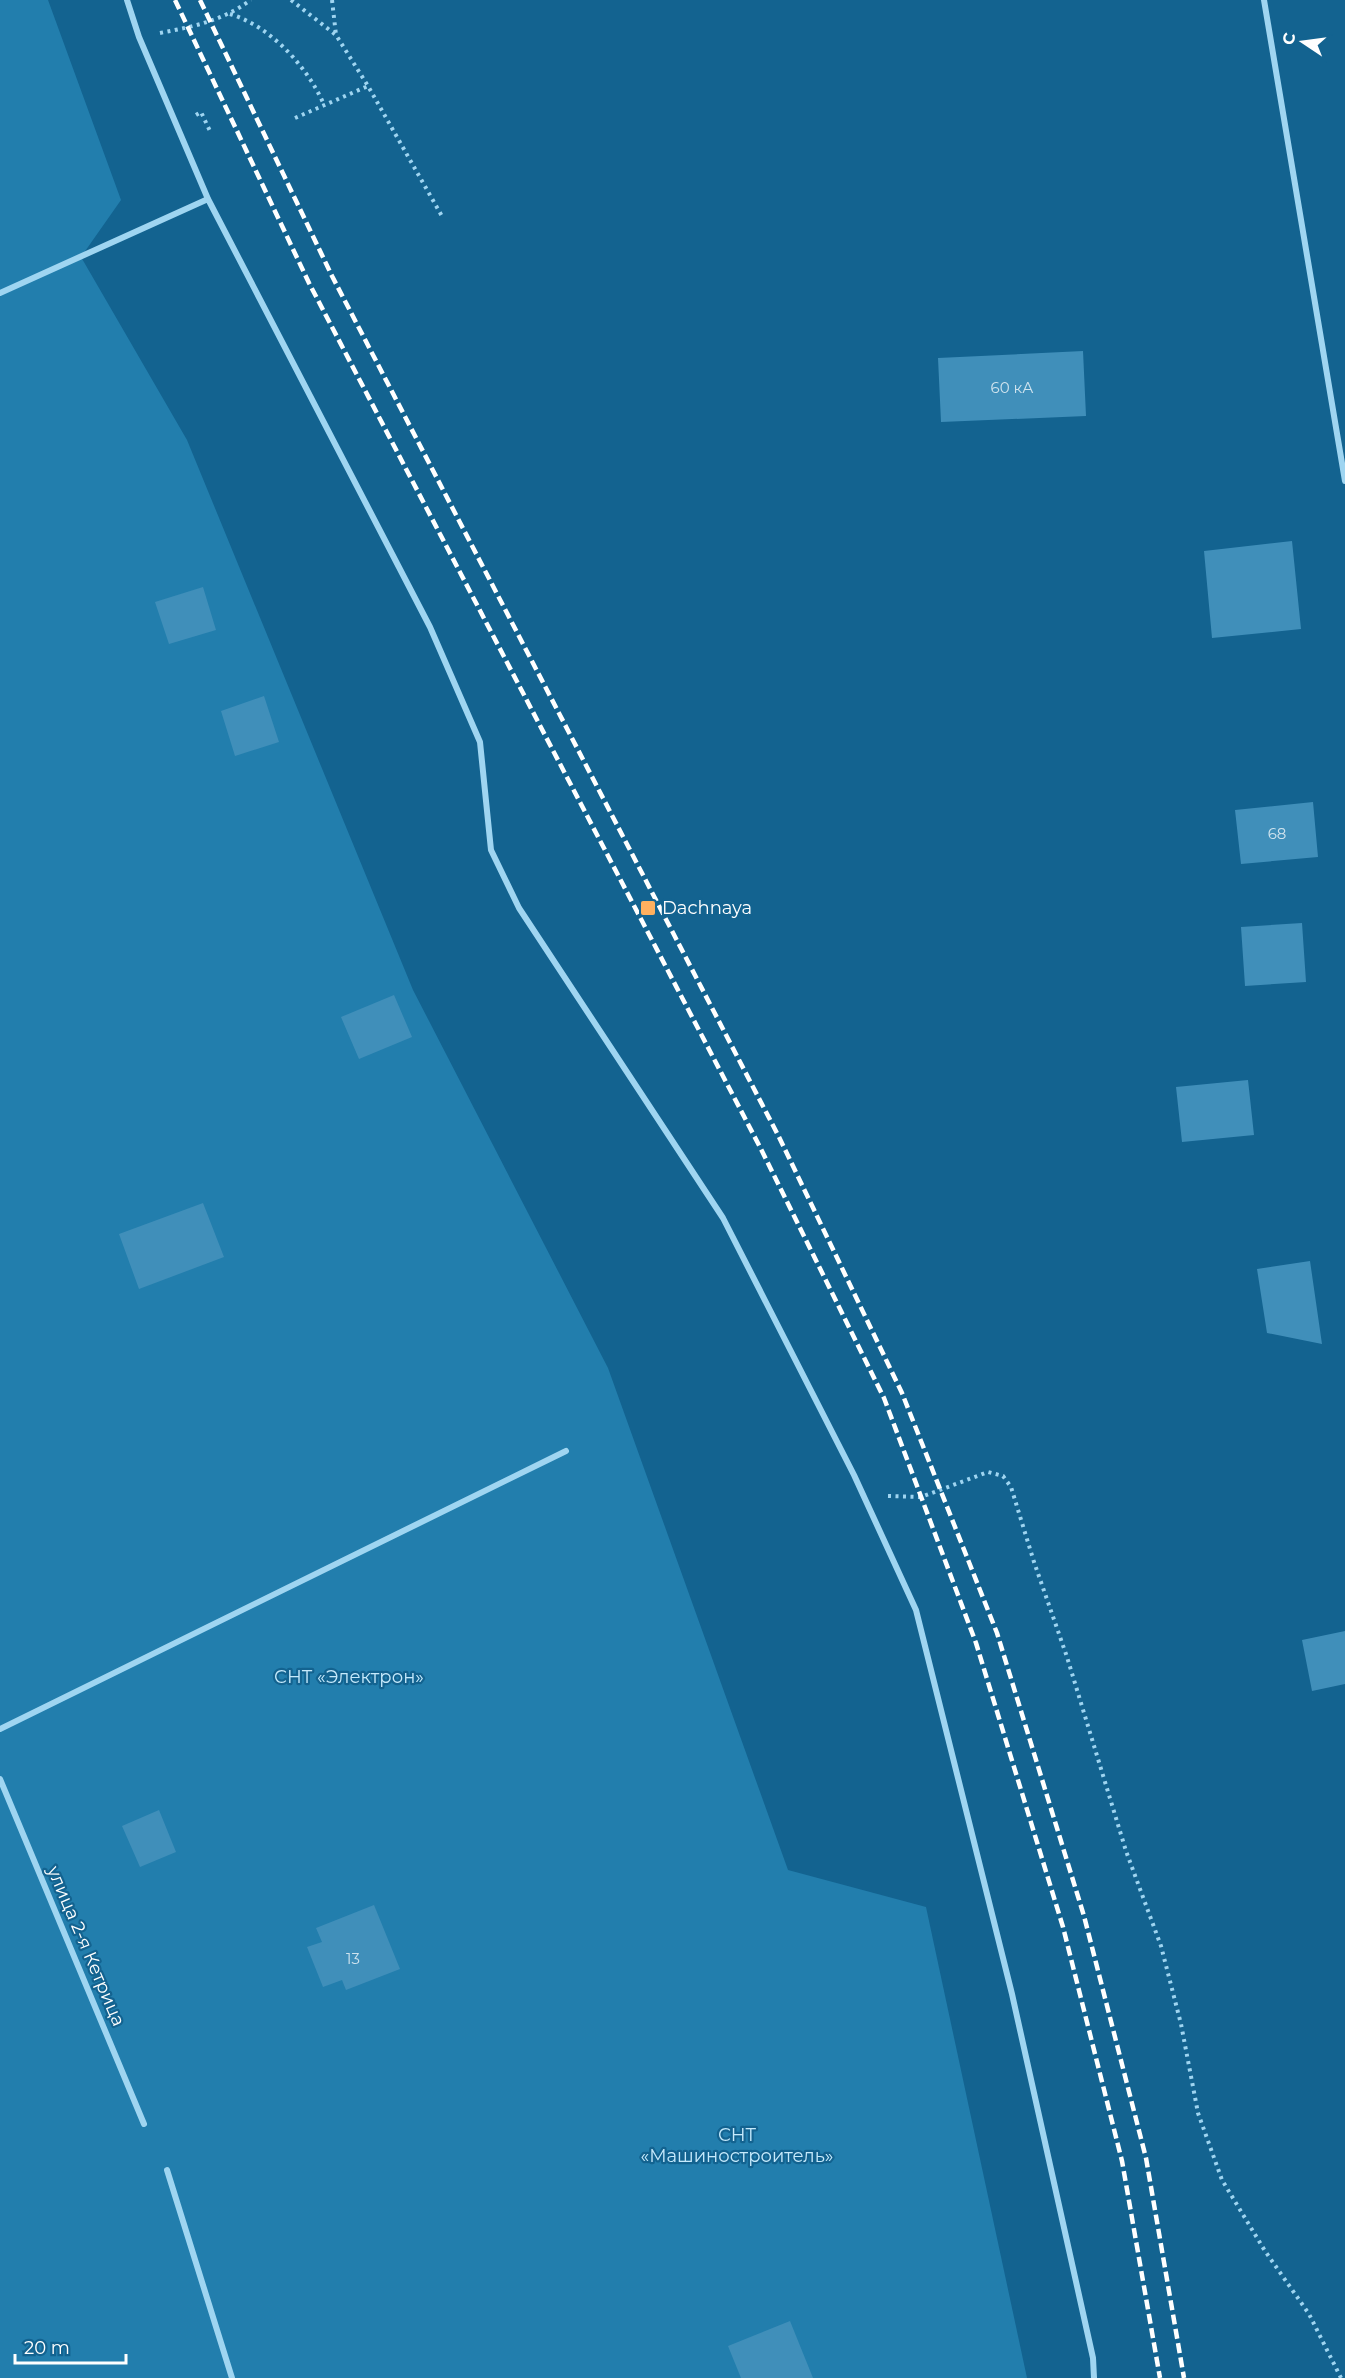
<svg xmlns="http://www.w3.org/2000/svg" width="1345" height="2378" font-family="Montserrat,sans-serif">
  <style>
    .green { fill: #227ead }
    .building { fill: #408fba }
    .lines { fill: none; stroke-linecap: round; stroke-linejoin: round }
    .path { stroke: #9fd5f1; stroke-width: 4; stroke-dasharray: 3 4.5; stroke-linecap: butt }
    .street { stroke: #9fd5f1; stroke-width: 6 }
    .rail { stroke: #fff; stroke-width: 4.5; stroke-dasharray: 10 4.5; stroke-linecap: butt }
    .poi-dot { fill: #ffb05f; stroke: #136390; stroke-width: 2 }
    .labels { text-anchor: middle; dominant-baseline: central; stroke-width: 4.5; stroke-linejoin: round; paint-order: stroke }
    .number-label { font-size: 15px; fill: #cfe3ee }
    .poi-label { font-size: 18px; fill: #fff; stroke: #136390; text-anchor: start }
    .park-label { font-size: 18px; fill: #c6eafc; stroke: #136390 }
    .street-label { font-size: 18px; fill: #fff; stroke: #136390 }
  </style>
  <rect width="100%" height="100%" fill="#136390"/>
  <!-- green -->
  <path class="green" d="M 0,0 L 48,0 L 121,200 L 81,257 L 187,440 L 413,990 L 608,1368 L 788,1870 L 926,1907 L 1027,2378 L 0,2378 Z"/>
  <!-- building -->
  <path class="building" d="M 1083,351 L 1086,416 L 941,422 L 938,358 Z
    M 1292,541 L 1301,629 L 1212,638 L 1204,551 Z
    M 203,587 L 216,630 L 169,644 L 155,602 Z
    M 264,696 L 279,742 L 235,756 L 221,711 Z
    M 1313,802 L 1318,857 L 1241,864 L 1235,810 Z
    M 1302,923 L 1306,982 L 1245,986 L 1241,927 Z
    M 394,995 L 412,1037 L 359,1059 L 341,1017 Z
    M 1248,1080 L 1254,1135 L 1182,1142 L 1176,1087 Z
    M 203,1203 L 224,1257 L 139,1289 L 119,1234 Z
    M 1310,1261 L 1322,1344 L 1267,1333 L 1257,1269 Z
    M 1345,1631 L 1345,1684 L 1312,1691 L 1302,1640 Z
    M 159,1810 L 176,1852 L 140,1867 L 122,1826 Z
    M 374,1905 L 400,1969 L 346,1990 L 342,1980 L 323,1987 L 307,1947 L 322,1942 L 316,1928 Z
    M 790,2321 L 813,2378 L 741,2378 L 728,2346 Z"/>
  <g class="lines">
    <!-- path -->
    <path class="path" d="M 291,0 L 336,35 L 368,86 L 443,218
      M 332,0 L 336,35
      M 230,14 C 270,26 308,67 324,105
      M 160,33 C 196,26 221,21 251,0
      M 196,115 L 201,112 L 210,131
      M 295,118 L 368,86
      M 888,1496 L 921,1497 L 988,1472 L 1003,1476 L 1011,1487 L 1034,1562 L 1067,1657 L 1126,1851 L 1161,1946 L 1181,2024 L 1198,2113 L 1222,2180 L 1265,2251 L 1309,2314 L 1341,2378"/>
    <!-- street -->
    <path class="street" d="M 127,0 L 139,37 L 208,199 L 430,627 L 480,742 L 491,850 L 519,908 L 723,1218 L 854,1475 L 916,1610 L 1012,1994 L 1093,2358 L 1094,2378
      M 1264,0 L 1345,481
      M 0,293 L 208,199
      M 0,1729 L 566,1451
      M 0,1779 L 144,2124
      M 167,2170 L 232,2378"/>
    <!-- rail -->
    <path class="rail" d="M 175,0 L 309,283 L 761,1149 L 884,1398 L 976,1643 L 1063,1927 L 1122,2161 L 1160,2378
      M 200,0 L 332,276 L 779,1137 L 902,1393 L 997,1633 L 1084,1916 L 1146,2158 L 1184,2378"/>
  </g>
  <!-- markers -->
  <rect class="poi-dot" x="640" y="900" width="16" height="16" rx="3"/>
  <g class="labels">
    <!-- number labels -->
    <g class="number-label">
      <text x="1012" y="387">60 кА</text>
      <text x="1277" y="833">68</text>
      <text x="353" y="1958">13</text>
    </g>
    <!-- poi labels -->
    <g class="poi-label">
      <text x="662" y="908">Dachnaya</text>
    </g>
    <!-- park labels -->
    <g class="park-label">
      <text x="349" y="1677">СНТ «Электрон»</text>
      <text x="737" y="2135">СНТ<tspan x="737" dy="21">«Машиностроитель»</tspan></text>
    </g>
    <!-- street labels -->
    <g class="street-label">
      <text transform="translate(86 1946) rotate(67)">улица 2-я Кетрица</text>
    </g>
  </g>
  <!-- north arrow -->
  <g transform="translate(1303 42) rotate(283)" stroke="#136390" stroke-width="4.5" paint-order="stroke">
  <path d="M0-4.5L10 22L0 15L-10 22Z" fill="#ffffff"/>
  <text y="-9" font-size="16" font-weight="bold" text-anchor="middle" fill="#ffffff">С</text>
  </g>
  <!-- scale -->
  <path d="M15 2354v9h111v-9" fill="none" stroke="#ffffff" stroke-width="3"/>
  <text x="24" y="2354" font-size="18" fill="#ffffff" stroke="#136390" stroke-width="4.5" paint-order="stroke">20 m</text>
</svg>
